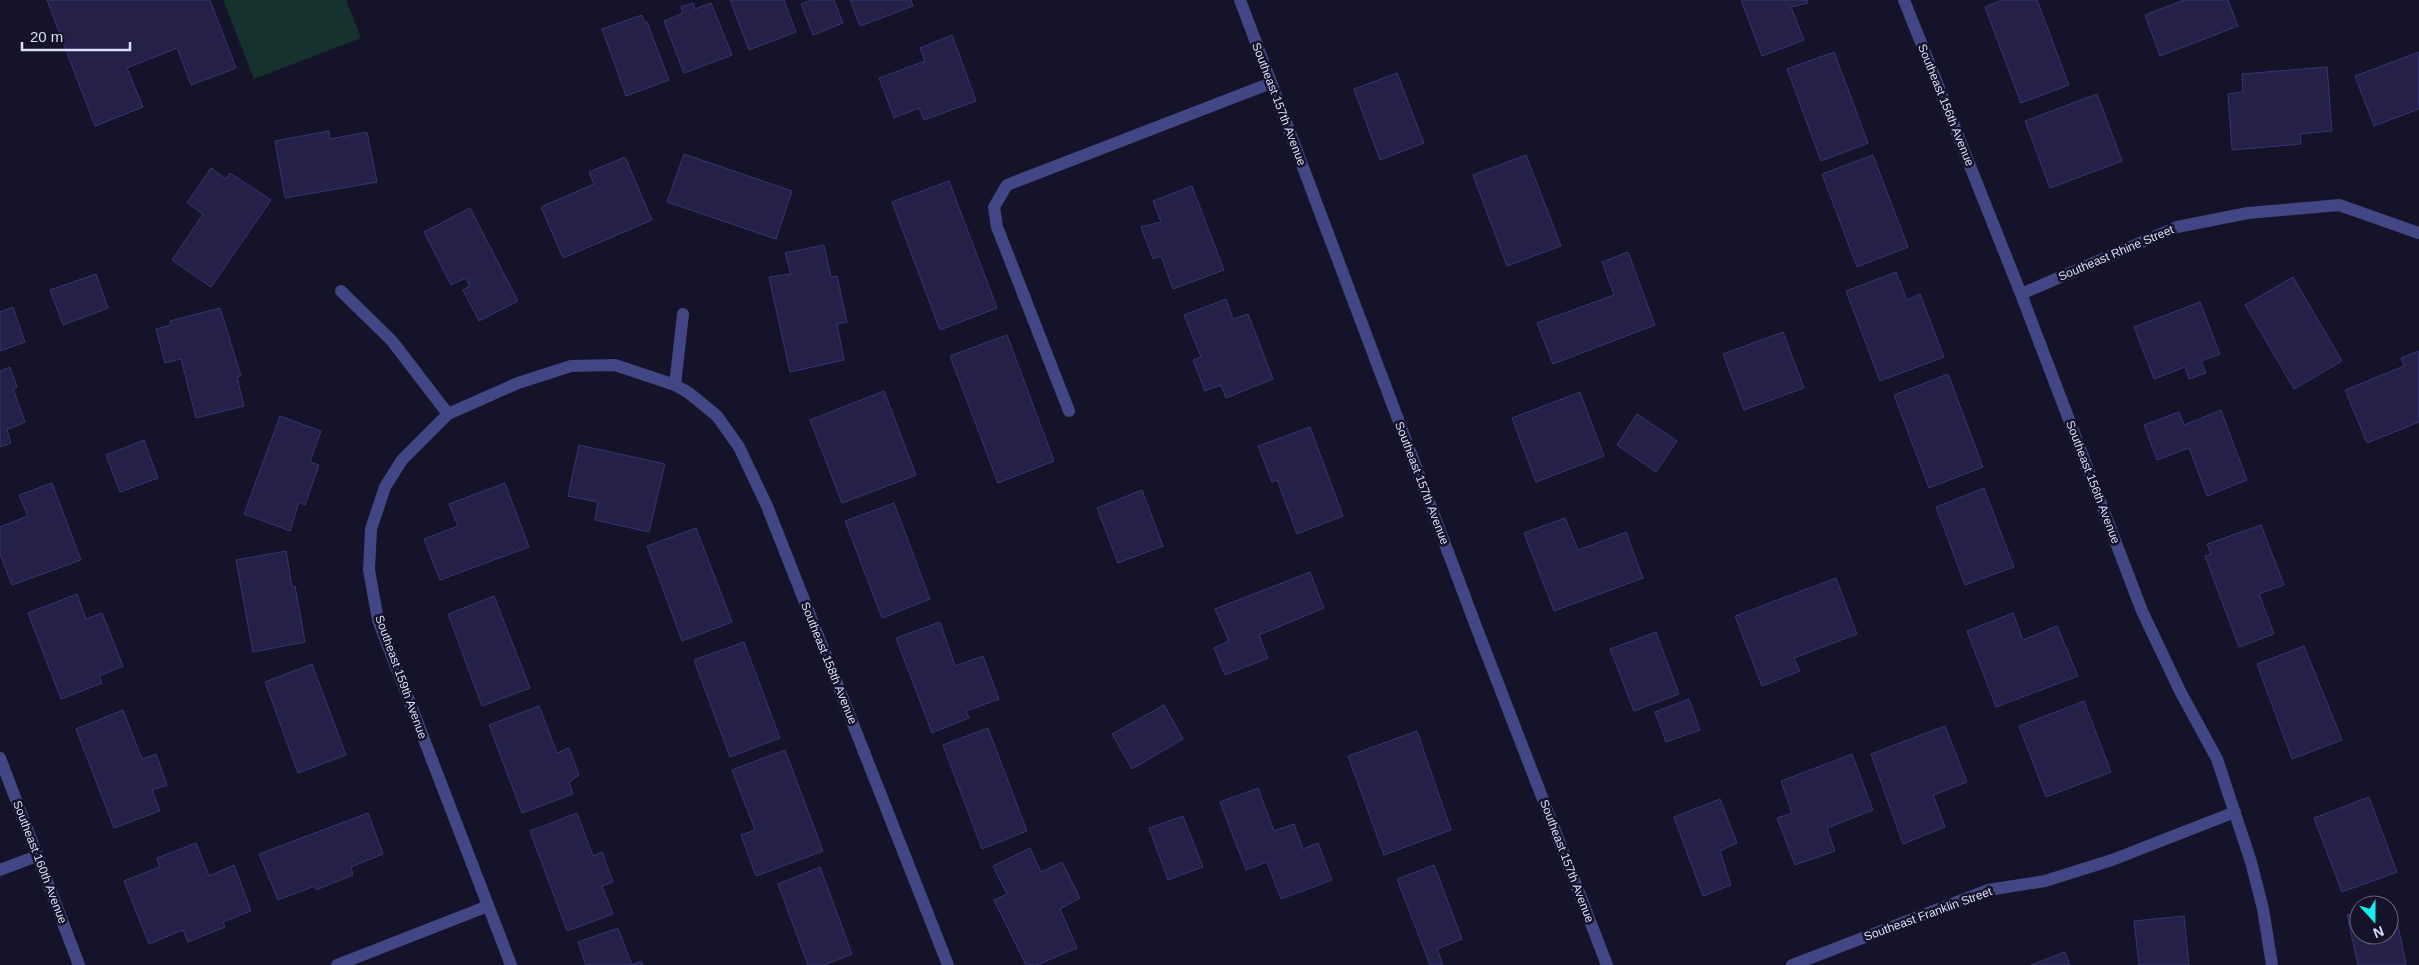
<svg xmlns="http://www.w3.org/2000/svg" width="2419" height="965" font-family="Helvetica,sans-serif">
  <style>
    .green { fill: #16322e }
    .building { fill: #242048; stroke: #3a3472 }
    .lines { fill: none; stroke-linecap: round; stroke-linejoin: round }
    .minor { stroke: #424684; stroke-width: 12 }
    .labels { text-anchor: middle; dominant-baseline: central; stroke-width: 5; stroke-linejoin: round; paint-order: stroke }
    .street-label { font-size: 12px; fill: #deddfc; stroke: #141329 }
  </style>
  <rect width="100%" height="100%" fill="#141329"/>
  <!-- green -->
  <path class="green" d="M 223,0 L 346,0 L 361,38 L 254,79 Z"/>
  <!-- building -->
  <path class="building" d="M 47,0 L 210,0 L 236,68 L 191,85 L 177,48 L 127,68 L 143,107 L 95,126 Z
    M 730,0 L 784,0 L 796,32 L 749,50 Z
    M 812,0 L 834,0 L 843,23 L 813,35 L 801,4 Z
    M 850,0 L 911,0 L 913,6 L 860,26 Z
    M 1741,0 L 1807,0 L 1808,3 L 1791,7 L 1804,40 L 1762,56 Z
    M 2002,0 L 2037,0 L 2069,85 L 2021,103 L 1985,7 Z
    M 2184,0 L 2228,0 L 2238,26 L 2160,56 L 2145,15 Z
    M 693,3 L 695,9 L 711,3 L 732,55 L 684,73 L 664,21 L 683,13 L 681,7 Z
    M 642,15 L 645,23 L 647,22 L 669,80 L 626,96 L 602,29 Z
    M 952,35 L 976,101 L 924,120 L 919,108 L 894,118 L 879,78 L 925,61 L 920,48 Z
    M 1834,52 L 1868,143 L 1821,161 L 1787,69 Z
    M 2419,52 L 2419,109 L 2374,126 L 2355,76 Z
    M 2327,67 L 2332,131 L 2300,134 L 2301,144 L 2232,150 L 2228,94 L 2243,92 L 2242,74 Z
    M 1397,73 L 1424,143 L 1380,160 L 1354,89 Z
    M 2097,94 L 2122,161 L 2050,188 L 2025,121 Z
    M 329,131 L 330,139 L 367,132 L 377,182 L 285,198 L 275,141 Z
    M 684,154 L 792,191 L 776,239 L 667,202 Z
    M 1526,155 L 1561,246 L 1507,266 L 1473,175 Z
    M 1873,155 L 1908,247 L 1857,267 L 1822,174 Z
    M 625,157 L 652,220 L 563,258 L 541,207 L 594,184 L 589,172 Z
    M 211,168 L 226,179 L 230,173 L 271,200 L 211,287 L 172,260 L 203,214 L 187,203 Z
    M 949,181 L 997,308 L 940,330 L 892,202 Z
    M 1192,186 L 1224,270 L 1173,289 L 1161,256 L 1153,259 L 1141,227 L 1161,222 L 1153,201 Z
    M 470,208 L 518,301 L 479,321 L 463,290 L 470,286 L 466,278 L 451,285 L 424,232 Z
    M 824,245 L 831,277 L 837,276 L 847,322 L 837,324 L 844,360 L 790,372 L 769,277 L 791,274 L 785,253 Z
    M 1628,252 L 1655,325 L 1553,364 L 1537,323 L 1614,295 L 1602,262 Z
    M 1896,272 L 1907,300 L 1920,294 L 1944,357 L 1880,381 L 1846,291 Z
    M 96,274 L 108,308 L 63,325 L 50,290 Z
    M 2293,277 L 2342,361 L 2294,389 L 2245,305 Z
    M 1226,299 L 1233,319 L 1248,314 L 1273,379 L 1226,398 L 1221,385 L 1205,391 L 1193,360 L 1201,357 L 1184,315 Z
    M 2200,302 L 2220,354 L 2201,361 L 2206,373 L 2189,379 L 2185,367 L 2154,379 L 2134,327 Z
    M 13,307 L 25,342 L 0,351 L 0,312 Z
    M 220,308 L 241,376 L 237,377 L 244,406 L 196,418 L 181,359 L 165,363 L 156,329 L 171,325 L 170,321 Z
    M 1783,332 L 1804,388 L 1744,410 L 1723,354 Z
    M 1007,335 L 1054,461 L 998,483 L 950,356 Z
    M 2419,351 L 2419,422 L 2367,443 L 2345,390 L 2404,366 L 2401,358 Z
    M 10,367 L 17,387 L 13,389 L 25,422 L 7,430 L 11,443 L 0,447 L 0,371 Z
    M 1948,374 L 1983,467 L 1929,488 L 1894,395 Z
    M 884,391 L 916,475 L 842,503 L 810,420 Z
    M 1580,392 L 1604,456 L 1536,482 L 1512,418 Z
    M 2221,410 L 2247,480 L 2207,496 L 2189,448 L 2157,460 L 2144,425 L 2179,412 L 2184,425 Z
    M 1637,414 L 1677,441 L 1656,472 L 1617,445 Z
    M 280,416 L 321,431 L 310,462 L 319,465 L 305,505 L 299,502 L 290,531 L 244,514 Z
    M 1310,427 L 1343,516 L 1297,534 L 1277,480 L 1272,482 L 1258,446 Z
    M 144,440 L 158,478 L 120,492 L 106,455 Z
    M 579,445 L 665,464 L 649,532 L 595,520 L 598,502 L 568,496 Z
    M 52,483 L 81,560 L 12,585 L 0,554 L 0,527 L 28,516 L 19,495 Z
    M 505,483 L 529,547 L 440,580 L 424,539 L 458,526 L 449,504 Z
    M 1984,488 L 2014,567 L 1965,585 L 1936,507 Z
    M 1142,490 L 1163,546 L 1118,563 L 1097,508 Z
    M 894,503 L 930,599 L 882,618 L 845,521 Z
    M 1565,518 L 1578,550 L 1626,532 L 1643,578 L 1554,611 L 1524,533 Z
    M 2261,525 L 2284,585 L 2259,594 L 2274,634 L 2239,647 L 2205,556 L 2211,554 L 2207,544 Z
    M 696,528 L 732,622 L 682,641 L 647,546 Z
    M 286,551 L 292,587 L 295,586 L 305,642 L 253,652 L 236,560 Z
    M 1310,572 L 1324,608 L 1259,635 L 1268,658 L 1225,675 L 1214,648 L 1229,641 L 1215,609 Z
    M 1836,578 L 1857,634 L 1794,658 L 1800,671 L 1762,686 L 1735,616 Z
    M 77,594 L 86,619 L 102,613 L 123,666 L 99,676 L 102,683 L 61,699 L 28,613 Z
    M 494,596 L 530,688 L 482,706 L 448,614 Z
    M 2013,613 L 2023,640 L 2057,626 L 2078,676 L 1996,707 L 1967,631 Z
    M 940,622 L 955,666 L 983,656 L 999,699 L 966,711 L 969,718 L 932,733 L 896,638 Z
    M 1656,632 L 1679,694 L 1634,711 L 1610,649 Z
    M 744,642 L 780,738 L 730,757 L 694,660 Z
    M 2304,646 L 2342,740 L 2292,759 L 2257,664 Z
    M 312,664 L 346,755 L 298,773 L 265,682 Z
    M 1689,699 L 1700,730 L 1666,742 L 1655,712 Z
    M 2084,701 L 2111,772 L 2046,797 L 2019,726 Z
    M 1164,705 L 1183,739 L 1132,769 L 1112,734 Z
    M 539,706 L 557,753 L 569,748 L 579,775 L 569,782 L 573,794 L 522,813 L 489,725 Z
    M 123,710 L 142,759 L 156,754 L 167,785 L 152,790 L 160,811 L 114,828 L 76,729 Z
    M 1945,726 L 1967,782 L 1933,795 L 1945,827 L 1903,844 L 1871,754 Z
    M 988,728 L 1027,831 L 982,849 L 943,745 Z
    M 1417,731 L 1451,830 L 1384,855 L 1348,756 Z
    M 785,750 L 823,851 L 756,876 L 741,835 L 755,830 L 732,770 Z
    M 1852,754 L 1873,810 L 1827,828 L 1835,851 L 1795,865 L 1777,818 L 1792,813 L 1781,781 Z
    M 1258,788 L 1274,831 L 1294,824 L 1303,849 L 1318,843 L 1332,880 L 1281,899 L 1267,862 L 1246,870 L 1220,802 Z
    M 2369,797 L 2397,872 L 2342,892 L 2314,818 Z
    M 1720,799 L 1737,843 L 1720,851 L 1731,885 L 1703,896 L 1674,817 Z
    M 368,813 L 383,854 L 351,867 L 353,875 L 316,890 L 315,886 L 278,900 L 259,854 Z
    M 577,813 L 593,856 L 602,852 L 613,882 L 602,886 L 613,914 L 567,931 L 530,831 Z
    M 1183,816 L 1203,867 L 1168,880 L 1149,828 Z
    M 196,843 L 209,876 L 234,865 L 251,911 L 223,922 L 225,927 L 188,942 L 183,930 L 149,944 L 124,881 L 160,867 L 157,858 Z
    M 1030,848 L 1041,872 L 1062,862 L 1080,898 L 1060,909 L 1077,948 L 1037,965 L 1026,965 L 994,900 L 1007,894 L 993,866 Z
    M 1434,865 L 1462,939 L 1437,949 L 1443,965 L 1430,965 L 1397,879 Z
    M 820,867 L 852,954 L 824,965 L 808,965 L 778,884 Z
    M 2394,906 L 2406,965 L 2358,965 L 2347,915 L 2359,913 L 2359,935 L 2389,935 L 2389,907 Z
    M 2184,916 L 2189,965 L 2139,965 L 2134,921 Z
    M 618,928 L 632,965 L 641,961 L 643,965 L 586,965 L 578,942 Z
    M 2065,952 L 2070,965 L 2031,965 Z"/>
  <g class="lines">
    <!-- minor -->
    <path class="minor" d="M 1240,0 L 1477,629 L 1607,965
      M 1904,0 L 2021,294 L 2142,611 L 2180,691 L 2217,759 L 2251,862 L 2263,909 L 2272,965
      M 341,291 L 392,341 L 448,414
      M 2021,294 L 2177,227 L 2248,213 L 2339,205 L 2419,233
      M 675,385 L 683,314
      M 1069,411 L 997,227 L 994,207 L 1007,185 L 1271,83
      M 0,758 L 79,965
      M 0,870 L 37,856
      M 337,965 L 488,906
      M 511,965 L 378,620 L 369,570 L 371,529 L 385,487 L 402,460 L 448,414 L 518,383 L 571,366 L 615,365 L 675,385 L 689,393 L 717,416 L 739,447 L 767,506 L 948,965
      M 1792,965 L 1988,890 L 2045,881 L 2112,860 L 2235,812"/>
  </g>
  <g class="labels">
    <!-- street labels -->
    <g class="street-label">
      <text transform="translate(1279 104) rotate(69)">Southeast 157th Avenue</text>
      <text transform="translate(1946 105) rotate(68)">Southeast 156th Avenue</text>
      <text transform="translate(2116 253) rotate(-23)">Southeast Rhine Street</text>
      <text transform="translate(2093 482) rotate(69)">Southeast 156th Avenue</text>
      <text transform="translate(1422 483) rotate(69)">Southeast 157th Avenue</text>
      <text transform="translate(829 663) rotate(68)">Southeast 158th Avenue</text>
      <text transform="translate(401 677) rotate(70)">Southeast 159th Avenue</text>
      <text transform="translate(1567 861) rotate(69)">Southeast 157th Avenue</text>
      <text transform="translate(40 862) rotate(69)">Southeast 160th Avenue</text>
      <text transform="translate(1928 914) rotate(-20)">Southeast Franklin Street</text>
    </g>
  </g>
  <!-- north arrow -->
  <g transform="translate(2374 920) rotate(159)"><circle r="24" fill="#141329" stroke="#65647d"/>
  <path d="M0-4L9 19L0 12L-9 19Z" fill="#1aeceb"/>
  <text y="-8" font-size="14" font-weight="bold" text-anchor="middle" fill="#deddfc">N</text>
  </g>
  <!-- scale -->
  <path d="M22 42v8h108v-8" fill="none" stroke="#deddfc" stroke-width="2.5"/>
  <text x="30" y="42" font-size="15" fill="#deddfc" stroke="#141329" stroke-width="4" paint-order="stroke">20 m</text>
</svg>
